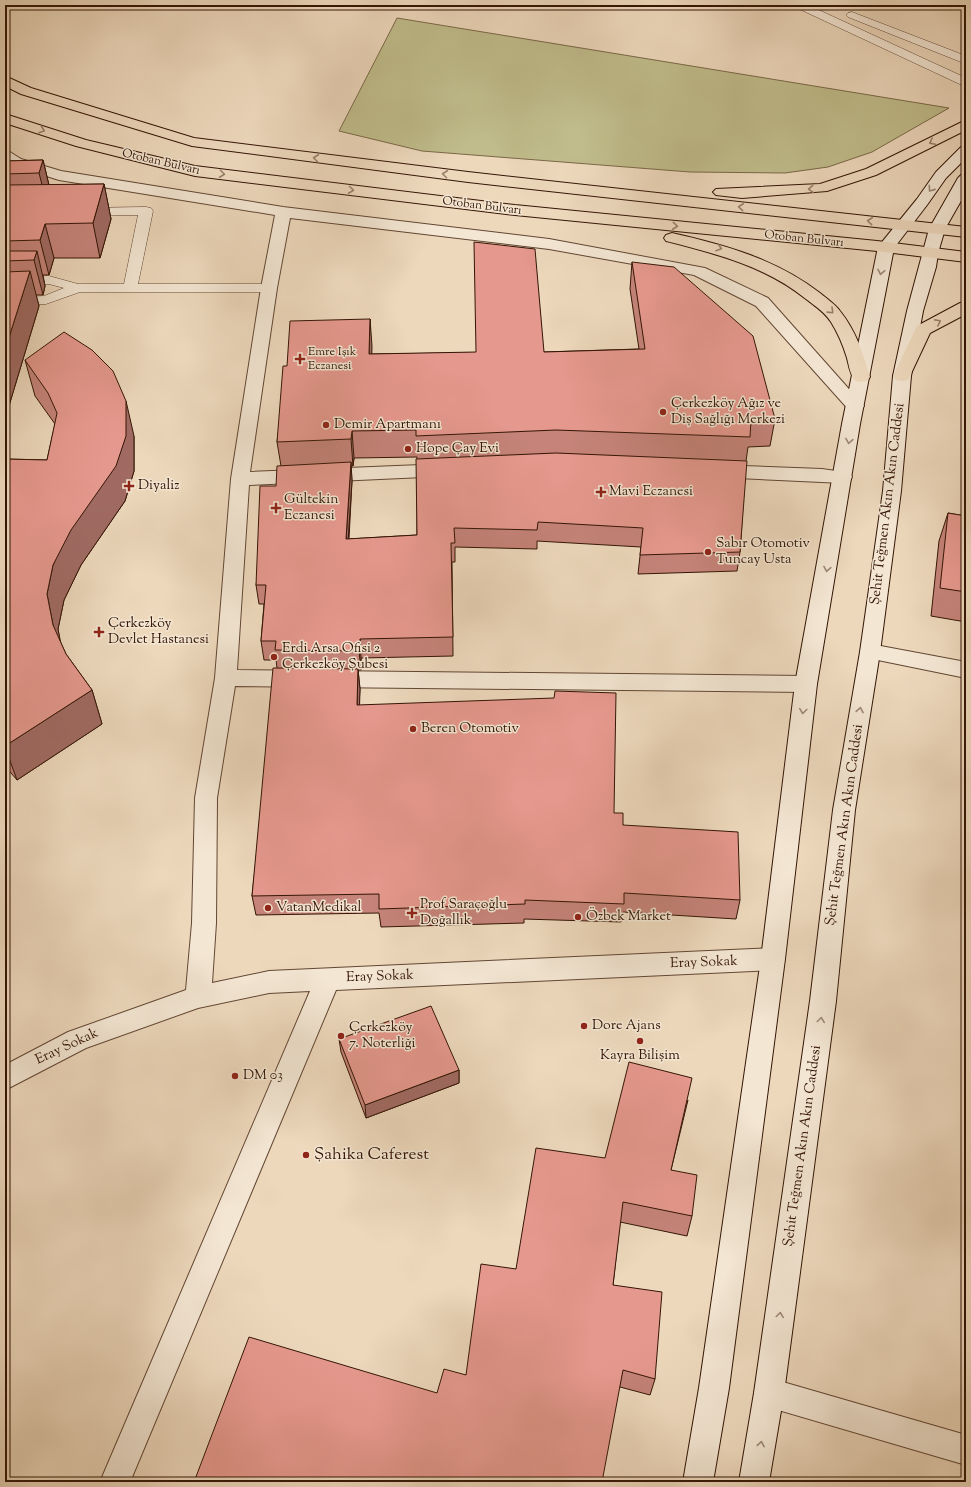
<svg xmlns="http://www.w3.org/2000/svg" width="971" height="1487" font-family="'Sorts Mill Goudy',serif">
  <style>
    .green { fill: #c0bc8b; stroke: #7a6848 }
    .lines { fill: none; stroke-linecap: round; stroke-linejoin: round }
    .service-casing { stroke: #624633; stroke-width: 1 }
    .minor-casing { stroke: #624633; stroke-width: 2 }
    .secondary-casing { stroke: #341505; stroke-width: 2 }
    .trunk-casing { stroke: #341505; stroke-width: 2 }
    .service { fill: #f3e6d3; fill-rule: evenodd }
    .minor { fill: #f3e6d3; fill-rule: evenodd }
    .secondary { fill: #f3e6d3; fill-rule: evenodd }
    .trunk { fill: #edd8bc; fill-rule: evenodd }
    .wall { fill: #c58379; stroke: #341505; fill-rule: evenodd }
    .shaded-wall { fill: #a06a63; stroke: #341505 }
    .building { fill: #e5988d; stroke: #341505 }
    .oneway { stroke: #9a806a }
    .oneway2 { stroke: #9d8876 }
    .poi-dot { fill: #8f2418; stroke: #f3e6d3; stroke-width: 1.5 }
    .labels { text-anchor: middle; dominant-baseline: central; stroke-width: 3; stroke-linejoin: round; paint-order: stroke }
    .far-street-label { font-size: 12px; fill: #341505; stroke: #f3e6d3 }
    .far-poi-label { font-size: 12px; fill: #341505; stroke: #f3e6d3; text-anchor: start }
    .poi-label { font-size: 14px; fill: #341505; stroke: #f3e6d3; text-anchor: start }
    .street-label { font-size: 14px; fill: #341505; stroke: #f3e6d3 }
    .near-poi-label { font-size: 17px; fill: #341505; stroke: #f3e6d3; text-anchor: start }
  </style>
  <rect width="100%" height="100%" fill="#edd8bc"/>
  <filter id="stains"><feTurbulence type="fractalNoise" baseFrequency=".005" numOctaves="4"/><feColorMatrix values="0 0 0 0 .2 0 0 0 0 .09 0 0 0 0 .02 0 0 0 .5 -.17"/></filter>
  <radialGradient id="worn" r=".72"><stop offset=".6" stop-color="#630" stop-opacity="0"/><stop offset="1" stop-color="#630" stop-opacity=".3"/></radialGradient>
  <!-- green -->
  <path class="green" d="M 397,18 L 949,108 L 872,152 L 828,167 L 785,173 L 690,172 L 422,151 L 339,131 Z"/>
  <g class="lines">
    <defs>
      <path id="service" d="M 793,5 L 808,5 L 966,78 L 966,87 L 795,7 Z
        M 852,12 L 966,56 L 966,64 L 848,17 L 846,15 L 848,13 Z
        M 146,207 L 151,208 L 153,211 L 138,284 L 269,284 L 274,285 L 276,288 L 274,291 L 269,292 L 80,292 L 46,304 L 5,306 L 5,298 L 44,296 L 64,288 L 49,284 L 5,285 L 5,277 L 49,276 L 78,284 L 124,284 L 138,215 L 84,216 L 79,215 L 77,212 L 79,209 L 84,208 Z"/>
      <path id="minor" d="M 5,151 L 10,152 L 21,159 L 61,171 L 283,207 L 549,239 L 705,268 L 768,298 L 864,406 L 861,410 L 855,412 L 849,410 L 756,306 L 694,275 L 549,249 L 290,218 L 277,288 L 250,472 L 446,464 L 453,466 L 455,470 L 453,474 L 446,476 L 249,485 L 237,670 L 806,676 L 814,678 L 817,684 L 814,690 L 806,692 L 235,686 L 217,798 L 216,923 L 212,983 L 269,971 L 773,948 L 782,952 L 785,959 L 782,966 L 773,970 L 336,990 L 130,1482 L 100,1482 L 310,991 L 269,993 L 198,1008 L 86,1048 L 5,1090 L 5,1065 L 68,1032 L 186,990 L 192,923 L 195,798 L 215,678 L 231,479 L 261,288 L 275,215 L 59,180 L 11,165 L 5,162 Z
        M 716,465 L 822,469 L 850,473 L 852,477 L 850,481 L 843,483 L 716,477 L 709,475 L 707,471 L 709,467 Z
        M 870,644 L 966,662 L 966,678 L 863,657 L 860,652 L 863,647 Z
        M 769,1378 L 966,1435 L 966,1465 L 758,1404 L 754,1393 L 758,1382 Z"/>
      <path id="secondary" d="M 966,146 L 966,158 L 946,178 L 927,205 L 894,248 L 860,424 L 817,684 L 785,959 L 729,1388 L 713,1482 L 683,1482 L 699,1388 L 761,959 L 795,684 L 842,424 L 878,247 L 917,199 L 936,172 L 961,147 Z
        M 966,173 L 966,192 L 945,229 L 938,253 L 936,267 L 923,311 L 911,376 L 901,491 L 880,652 L 855,810 L 836,1001 L 784,1393 L 769,1482 L 739,1482 L 754,1393 L 810,1001 L 833,810 L 860,652 L 883,491 L 893,376 L 907,311 L 929,229 L 958,178 L 961,175 Z"/>
      <path id="trunk" d="M 5,76 L 31,88 L 194,138 L 468,172 L 966,227 L 966,237 L 468,182 L 192,146 L 21,94 L 5,86 Z
        M 5,114 L 86,140 L 195,166 L 515,205 L 877,241 L 966,252 L 966,262 L 877,251 L 515,215 L 195,176 L 76,146 L 5,123 Z
        M 966,120 L 966,130 L 876,175 L 827,191 L 742,198 L 716,195 L 713,192 L 716,189 L 820,184 L 866,169 Z
        M 672,233 C 725,245 776,259 820,293 C 827,299 835,304 840,311 C 856,331 863,353 870,377 L 867,381 L 861,382 L 855,381 C 850,374 849,366 847,358 C 843,345 838,333 831,322 C 825,312 815,306 806,299 C 765,266 717,254 666,241 L 664,238 L 666,235 Z
        M 966,302 L 966,314 L 930,333 L 908,380 L 902,381 L 896,380 L 893,376 L 917,326 L 960,303 Z"/>
    </defs>
    <!-- service casing -->
    <use href="#service" class="service-casing"/>
    <!-- minor casing -->
    <use href="#minor" class="minor-casing"/>
    <!-- secondary casing -->
    <use href="#secondary" class="secondary-casing"/>
    <!-- trunk casing -->
    <use href="#trunk" class="trunk-casing"/>
    <!-- service -->
    <use href="#service" class="service"/>
    <!-- minor -->
    <use href="#minor" class="minor"/>
    <!-- secondary -->
    <use href="#secondary" class="secondary"/>
    <!-- trunk -->
    <use href="#trunk" class="trunk"/>
  </g>
  <!-- wall -->
  <path class="wall" d="M 43,160 L 49,185 L 104,184 L 111,219 L 100,258 L 54,258 L 49,275 L 43,275 L 45,286 L 43,295 L 36,295 L 39,306 L 5,419 L 5,161 Z
    M 632,262 L 775,419 L 770,446 L 748,447 L 746,461 L 740,552 L 737,571 L 638,574 L 641,547 L 537,541 L 537,549 L 455,547 L 455,562 L 452,562 L 453,656 L 361,658 L 361,670 L 358,670 L 360,689 L 359,705 L 614,813 L 623,825 L 740,900 L 736,919 L 623,912 L 621,922 L 524,919 L 524,923 L 381,927 L 379,913 L 256,915 L 252,896 L 277,668 L 276,660 L 264,660 L 261,641 L 264,604 L 259,604 L 256,585 L 281,466 L 277,442 L 287,366 L 370,319 L 371,354 L 544,352 L 639,349 L 630,289 ZM 417,457 L 417,535 L 349,539 L 352,481 L 351,466 L 353,466 L 354,458 Z
    M 25,360 L 134,436 L 134,471 L 125,501 L 81,565 L 64,600 L 58,629 L 60,641 L 66,654 L 92,690 L 102,724 L 17,780 L 5,766 L 5,459 L 47,460 L 55,424 L 35,396 Z
    M 966,512 L 966,622 L 931,616 L 939,541 L 948,513 L 965,516 Z
    M 339,1039 L 459,1070 L 459,1083 L 366,1118 L 341,1052 Z
    M 688,1100 L 671,1170 L 692,1216 L 687,1236 L 620,1222 L 613,1285 L 655,1379 L 650,1395 L 620,1387 L 437,1393 L 466,1375 L 516,1269 L 605,1158 Z"/>
  <!-- shaded-wall -->
  <path class="shaded-wall" d="M 43,160 L 51,194 L 48,208 L 39,173 Z
    M 104,184 L 111,219 L 100,258 L 93,223 Z
    M 45,224 L 54,258 L 49,275 L 40,240 Z
    M 37,251 L 45,286 L 43,295 L 34,260 Z
    M 30,271 L 39,306 L 5,419 L 5,350 Z
    M 370,319 L 372,346 L 371,381 L 369,354 Z
    M 126,401 L 134,436 L 134,471 L 125,501 L 81,565 L 64,600 L 58,629 L 64,660 L 53,625 L 47,594 L 53,565 Z
    M 352,431 L 354,458 L 353,466 L 351,439 Z
    M 351,462 L 352,481 L 347,558 L 346,539 Z
    M 360,639 L 361,658 L 361,670 L 359,651 Z
    M 358,669 L 360,689 L 359,725 L 357,705 Z
    M 92,690 L 102,724 L 17,780 L 5,747 L 5,746 Z
    M 459,1070 L 459,1083 L 366,1118 L 365,1105 Z"/>
  <!-- building -->
  <path class="building" d="M 43,160 L 39,173 L 5,174 L 5,161 Z
    M 104,184 L 93,223 L 45,224 L 40,240 L 5,241 L 5,185 Z
    M 474,242 L 535,249 L 544,352 L 645,349 L 632,262 L 674,267 L 753,336 L 775,419 L 751,420 L 750,437 L 556,430 L 416,436 L 416,430 L 352,431 L 351,439 L 277,442 L 283,366 L 287,366 L 290,321 L 370,319 L 369,354 L 476,352 Z
    M 5,251 L 37,251 L 34,260 L 5,261 Z
    M 30,271 L 5,350 L 5,272 Z
    M 64,332 L 92,350 L 113,371 L 126,401 L 126,436 L 116,466 L 71,530 L 53,565 L 47,594 L 53,625 L 66,654 L 92,690 L 5,746 L 5,459 L 47,460 L 57,413 L 48,393 L 25,360 Z
    M 556,453 L 747,461 L 740,552 L 640,555 L 643,528 L 538,522 L 537,530 L 454,528 L 455,543 L 451,543 L 453,637 L 360,639 L 359,651 L 275,650 L 276,641 L 261,641 L 266,585 L 256,585 L 260,486 L 276,486 L 277,466 L 351,462 L 346,539 L 417,535 L 416,459 Z
    M 948,513 L 966,516 L 966,592 L 940,588 Z
    M 273,668 L 358,669 L 357,705 L 554,698 L 555,691 L 616,693 L 614,813 L 623,813 L 623,825 L 738,832 L 740,900 L 624,893 L 624,904 L 525,900 L 525,904 L 379,909 L 379,894 L 252,896 Z
    M 431,1006 L 459,1070 L 365,1105 L 339,1039 Z
    M 629,1062 L 692,1078 L 671,1170 L 697,1175 L 692,1216 L 623,1202 L 613,1285 L 662,1292 L 655,1379 L 623,1370 L 602,1482 L 194,1482 L 249,1337 L 437,1393 L 444,1369 L 466,1375 L 481,1264 L 516,1269 L 536,1148 L 605,1158 Z"/>
  <!-- one-way arrows -->
  <defs><path id="oneway-chevron" d="M-2-3.5L2.5 0L-2 3.5" fill="none" stroke-width="1.6" stroke-linecap="round" stroke-linejoin="round"/></defs>
  <g class="oneway">
    <use href="#oneway-chevron" transform="translate(42 130) rotate(19)"/>
    <use href="#oneway-chevron" transform="translate(932 142) rotate(153)"/>
    <use href="#oneway-chevron" transform="translate(316 158) rotate(-173)"/>
    <use href="#oneway-chevron" transform="translate(222 174) rotate(7)"/>
    <use href="#oneway-chevron" transform="translate(445 174) rotate(-173)"/>
    <use href="#oneway-chevron" transform="translate(811 189) rotate(176)"/>
    <use href="#oneway-chevron" transform="translate(351 190) rotate(7)"/>
    <use href="#oneway-chevron" transform="translate(741 207) rotate(-174)"/>
    <use href="#oneway-chevron" transform="translate(870 221) rotate(-174)"/>
    <use href="#oneway-chevron" transform="translate(675 226) rotate(6)"/>
    <use href="#oneway-chevron" transform="translate(719 248) rotate(18)"/>
    <use href="#oneway-chevron" transform="translate(831 311) rotate(44)"/>
    <use href="#oneway-chevron" transform="translate(938 322) rotate(-28)"/>
  </g>
  <g class="oneway2">
    <use href="#oneway-chevron" transform="translate(931 189) rotate(125)"/>
    <use href="#oneway-chevron" transform="translate(881 272) rotate(101)"/>
    <use href="#oneway-chevron" transform="translate(849 441) rotate(99)"/>
    <use href="#oneway-chevron" transform="translate(827 569) rotate(100)"/>
    <use href="#oneway-chevron" transform="translate(860 710) rotate(-80)"/>
    <use href="#oneway-chevron" transform="translate(803 711) rotate(97)"/>
    <use href="#oneway-chevron" transform="translate(821 1020) rotate(-82)"/>
    <use href="#oneway-chevron" transform="translate(780 1315) rotate(-82)"/>
    <use href="#oneway-chevron" transform="translate(761 1444) rotate(-80)"/>
  </g>
  <!-- markers -->
  <g class="poi-dot">
    <path d="M298 353h4v4h4v4h-4v4h-4v-4h-4v-4h4z"/>
    <circle cx="663" cy="412" r="4"/>
    <circle cx="326" cy="425" r="4"/>
    <circle cx="408" cy="449" r="4"/>
    <path d="M127 480h4v4h4v4h-4v4h-4v-4h-4v-4h4z"/>
    <path d="M599 486h4v4h4v4h-4v4h-4v-4h-4v-4h4z"/>
    <path d="M274 502h4v4h4v4h-4v4h-4v-4h-4v-4h4z"/>
    <circle cx="708" cy="552" r="4"/>
    <path d="M97 626h4v4h4v4h-4v4h-4v-4h-4v-4h4z"/>
    <circle cx="274" cy="657" r="4"/>
    <circle cx="413" cy="729" r="4"/>
    <circle cx="268" cy="908" r="4"/>
    <path d="M410 907h4v4h4v4h-4v4h-4v-4h-4v-4h4z"/>
    <circle cx="578" cy="917" r="4"/>
    <circle cx="584" cy="1026" r="4"/>
    <circle cx="341" cy="1036" r="4"/>
    <circle cx="640" cy="1041" r="4"/>
    <circle cx="235" cy="1076" r="4"/>
    <circle cx="306" cy="1155" r="4"/>
  </g>
  <g class="labels">
    <!-- far-street labels -->
    <g class="far-street-label">
      <text transform="translate(161 162) rotate(13)">Otoban Bulvarı</text>
      <text transform="translate(482 206) rotate(7)">Otoban Bulvarı</text>
      <text transform="translate(804 239) rotate(6)">Otoban Bulvarı</text>
    </g>
    <!-- far-poi labels -->
    <g class="far-poi-label">
      <text x="308" y="352">Emre Işık<tspan x="308" dy="14">Eczanesi</tspan></text>
    </g>
    <!-- poi labels -->
    <g class="poi-label">
      <text x="671" y="404">Çerkezköy Ağız ve<tspan x="671" dy="16">Diş Sağlığı Merkezi</tspan></text>
      <text x="334" y="425">Demir Apartmanı</text>
      <text x="416" y="449">Hope Çay Evi</text>
      <text x="138" y="486">Diyaliz</text>
      <text x="609" y="492">Mavi Eczanesi</text>
      <text x="284" y="500">Gültekin<tspan x="284" dy="16">Eczanesi</tspan></text>
      <text x="716" y="544">Sabır Otomotiv<tspan x="716" dy="16">Tuncay Usta</tspan></text>
      <text x="108" y="624">Çerkezköy<tspan x="108" dy="16">Devlet Hastanesi</tspan></text>
      <text x="282" y="649">Erdi Arsa Ofisi 2<tspan x="282" dy="16">Çerkezköy Şubesi</tspan></text>
      <text x="421" y="729">Beren Otomotiv</text>
      <text x="420" y="905">Prof Saraçoğlu<tspan x="420" dy="16">Doğallık</tspan></text>
      <text x="276" y="908">VatanMedikal</text>
      <text x="586" y="917">Özbek Market</text>
      <text x="592" y="1026">Dore Ajans</text>
      <text x="349" y="1028">Çerkezköy<tspan x="349" dy="16">7. Noterliği</tspan></text>
      <text x="640" y="1056" text-anchor="middle">Kayra Bilişim</text>
      <text x="243" y="1076">DM 03</text>
    </g>
    <!-- street labels -->
    <g class="street-label">
      <text transform="translate(888 504) rotate(-83)">Şehit Teğmen Akın Akın Caddesi</text>
      <text transform="translate(845 825) rotate(-82)">Şehit Teğmen Akın Akın Caddesi</text>
      <text transform="translate(704 963) rotate(-2)">Eray Sokak</text>
      <text transform="translate(380 977) rotate(-2)">Eray Sokak</text>
      <text transform="translate(67 1047) rotate(-25)">Eray Sokak</text>
      <text transform="translate(803 1146) rotate(-82)">Şehit Teğmen Akın Akın Caddesi</text>
    </g>
    <!-- near-poi labels -->
    <g class="near-poi-label">
      <text x="314" y="1155">Şahika Caferest</text>
    </g>
  </g>
  <!-- margin -->
  <rect width="971" height="1487" fill="none" stroke="#edd8bc" stroke-width="20"/>
  <rect x="6" y="6" width="959" height="1475" fill="none" stroke="#341505" stroke-width="2"/>
  <rect x="10" y="10" width="951" height="1467" fill="none" stroke="#341505"/>
  <rect width="100%" height="100%" filter="url(#stains)"/>
  <rect width="100%" height="100%" fill="url(#worn)"/>
</svg>
